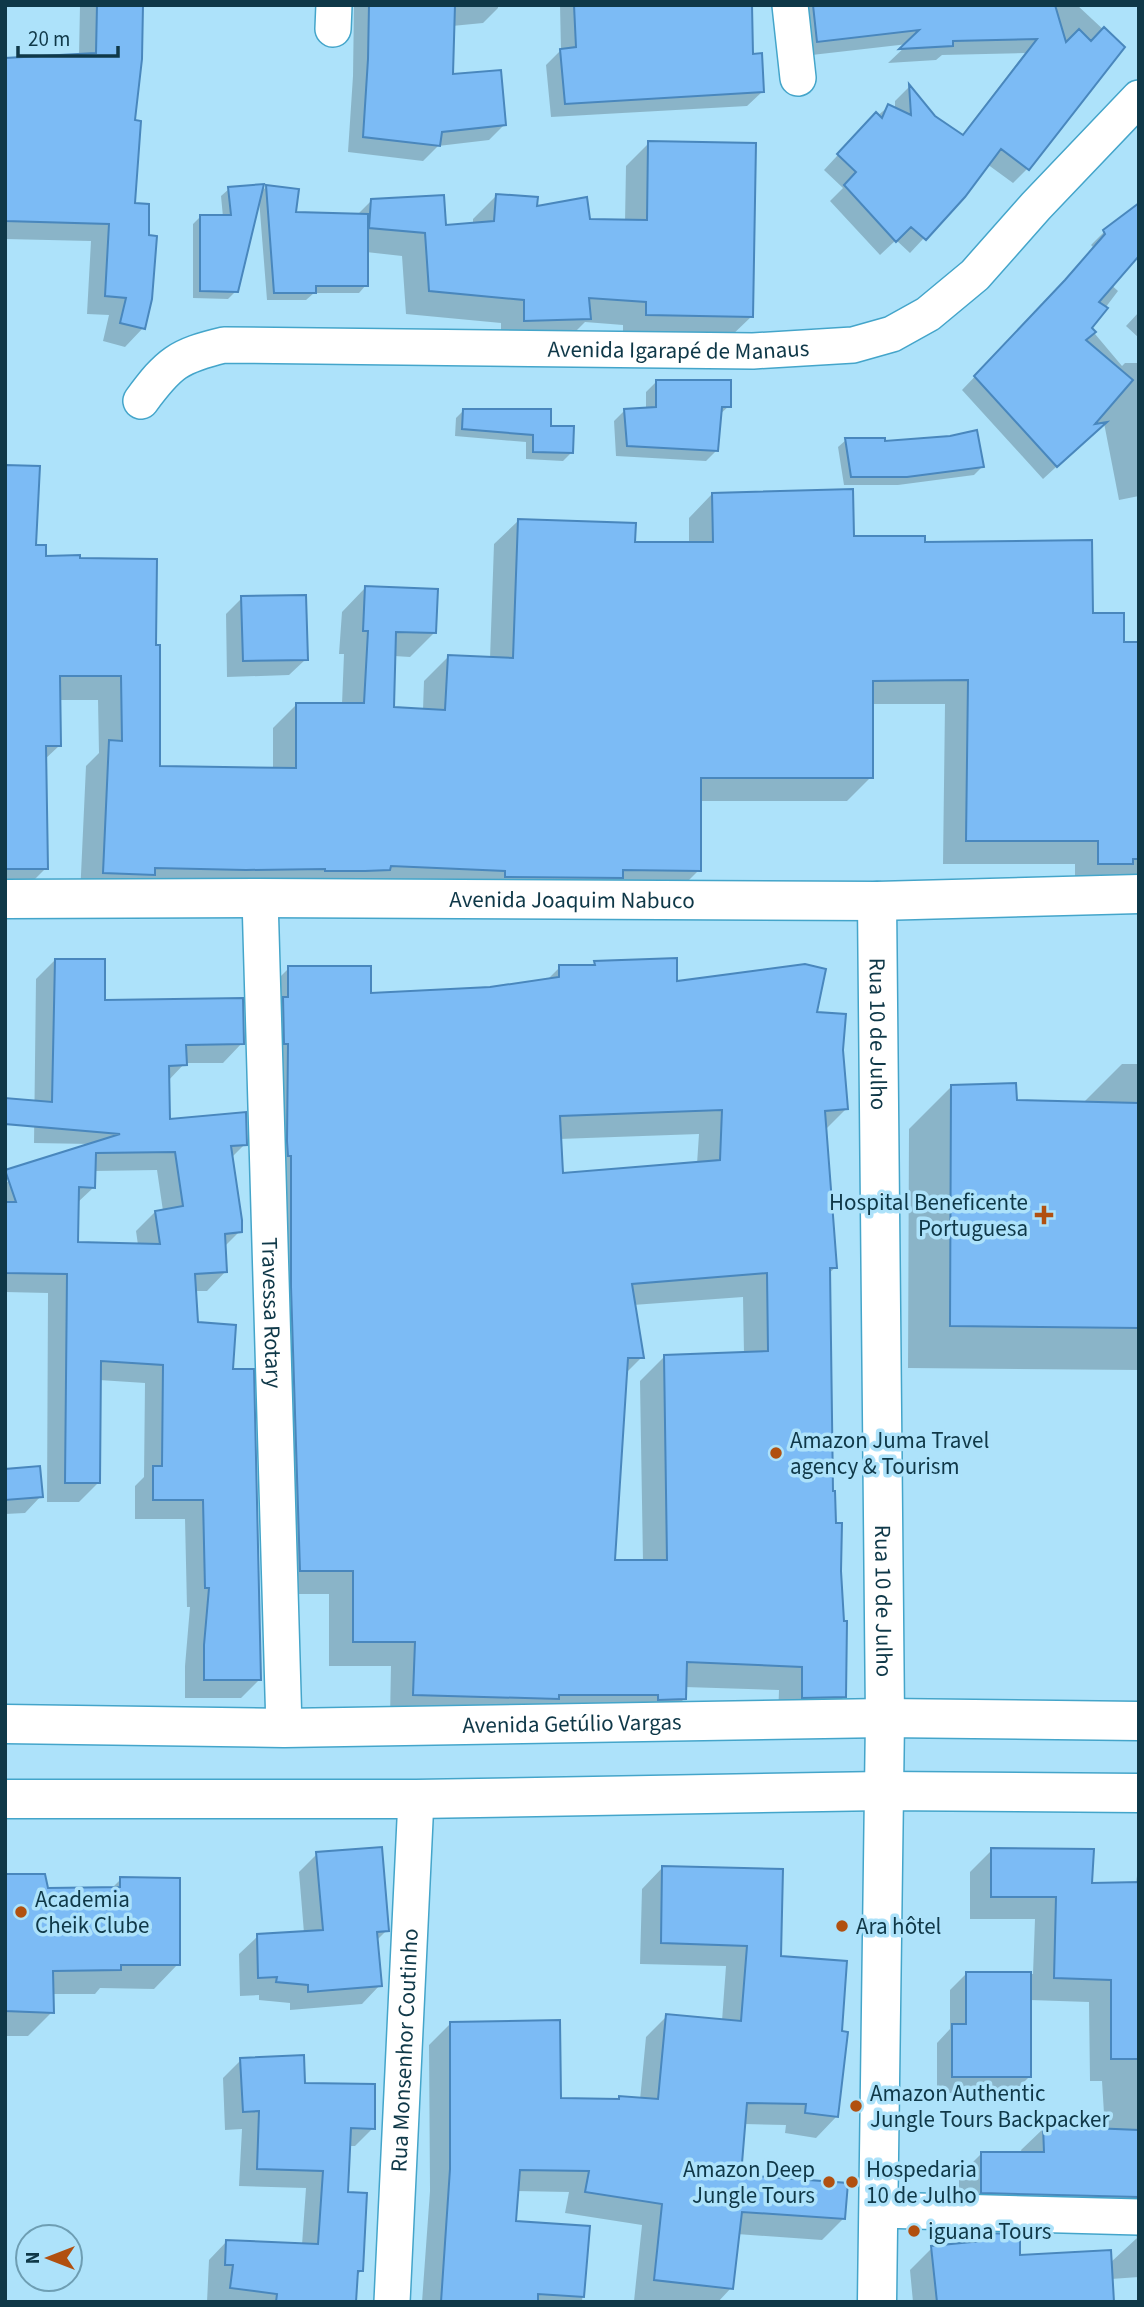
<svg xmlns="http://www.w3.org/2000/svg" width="1144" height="2307" font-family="'Source Sans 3',sans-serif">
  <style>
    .shadow { fill: #0003; fill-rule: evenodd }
    .building { fill: #7cbbf5; stroke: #4987bd; stroke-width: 2; fill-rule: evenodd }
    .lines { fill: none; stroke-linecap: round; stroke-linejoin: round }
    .minor-casing { stroke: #44a5ca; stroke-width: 38 }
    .tertiary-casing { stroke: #44a5ca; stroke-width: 41 }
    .secondary-casing { stroke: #44a5ca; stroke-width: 41 }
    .minor { stroke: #fff; stroke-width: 35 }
    .tertiary { stroke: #fff; stroke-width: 38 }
    .secondary { stroke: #fff; stroke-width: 38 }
    .poi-dot { fill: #b15010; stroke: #ade2fa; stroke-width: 2.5 }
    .labels { text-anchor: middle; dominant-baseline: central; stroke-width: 7; stroke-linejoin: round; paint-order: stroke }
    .street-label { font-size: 23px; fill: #0f3848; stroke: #ade2fa }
    .poi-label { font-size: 23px; fill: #0f3848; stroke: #ade2fa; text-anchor: start }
  </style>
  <rect width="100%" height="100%" fill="#ade2fa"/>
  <!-- shadow -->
  <path class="shadow" d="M 80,5 L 141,5 L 133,122 L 133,205 L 143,328 L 125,347 L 103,341 L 109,315 L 87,314 L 91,241 L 5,239 L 5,60 L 79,56 Z
    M 354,5 L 498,5 L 498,8 L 483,23 L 452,26 L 451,76 L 504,125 L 489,140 L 438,146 L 423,161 L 348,152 L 353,76 Z
    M 560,5 L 619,5 L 751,56 L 762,92 L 747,106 L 551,117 L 546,65 L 561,50 Z
    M 797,5 L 1077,5 L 1122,47 L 1027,169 L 1013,183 L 987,164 L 963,196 L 910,253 L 896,240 L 880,255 L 830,201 L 843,188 L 824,170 L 862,129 L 889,106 L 895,109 L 895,101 L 909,87 L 934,117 L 961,136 L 1025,53 L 942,55 L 936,60 L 888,63 L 908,44 L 803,56 Z
    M 649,143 L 752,316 L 728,339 L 623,338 L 623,325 L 585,322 L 566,341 L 501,344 L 501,323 L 406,314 L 402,256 L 366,252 L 366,285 L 359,293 L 314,293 L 306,300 L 267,300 L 259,199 L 236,291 L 228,299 L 193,298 L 193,224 L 200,217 L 223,217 L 221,196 L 229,189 L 259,194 L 266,187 L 294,214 L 357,215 L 371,201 L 445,227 L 473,224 L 473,219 L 497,195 L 535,209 L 589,221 L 625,222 L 626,166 Z
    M 1139,205 L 1099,274 L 1118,291 L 1090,328 L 1122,366 L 1125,363 L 1139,363 L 1139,496 L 1119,500 L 1104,423 L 1043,479 L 962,390 L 1052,296 L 1094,248 L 1091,245 L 1104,232 Z
    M 1139,312 L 1139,338 L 1126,326 Z
    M 657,381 L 729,406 L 719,415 L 717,450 L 706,461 L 616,456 L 614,421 L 625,410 L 646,409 L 646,392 Z
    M 464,410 L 549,428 L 571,453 L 563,461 L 526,459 L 526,442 L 455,436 L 456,418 Z
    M 846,440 L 982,467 L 974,475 L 898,485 L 844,485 L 838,447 Z
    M 5,467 L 35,547 L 44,558 L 154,647 L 158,768 L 273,770 L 273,728 L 297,704 L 342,704 L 344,654 L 339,654 L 342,612 L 365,588 L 434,633 L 410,657 L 394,656 L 392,709 L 423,710 L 424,681 L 448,657 L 490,659 L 494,544 L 518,521 L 633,544 L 689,544 L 689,518 L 712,494 L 853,538 L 923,544 L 1091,614 L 1122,644 L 1139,644 L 1139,882 L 1075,887 L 1075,864 L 943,864 L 945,704 L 871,704 L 871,777 L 847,801 L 699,801 L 699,870 L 675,894 L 80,896 L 86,766 L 99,753 L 98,700 L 58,700 L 59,746 L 44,760 L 46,868 L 22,892 L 5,892 Z
    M 242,598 L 306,659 L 289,675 L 227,677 L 226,614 Z
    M 55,960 L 103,1001 L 242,1043 L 223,1063 L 185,1063 L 167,1082 L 168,1121 L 245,1144 L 231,1158 L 240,1231 L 224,1247 L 226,1271 L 207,1291 L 194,1291 L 196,1324 L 231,1371 L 260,1679 L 241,1698 L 185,1698 L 185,1666 L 190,1607 L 187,1607 L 185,1519 L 135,1519 L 135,1486 L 144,1477 L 145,1383 L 99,1380 L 98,1483 L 79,1502 L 47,1502 L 48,1293 L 5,1292 L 5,1183 L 91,1144 L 34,1143 L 36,979 ZM 157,1170 L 163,1211 L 155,1212 L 136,1231 L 138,1245 L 77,1244 L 77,1203 L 93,1188 L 94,1171 Z
    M 595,963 L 814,1013 L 841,1050 L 847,1108 L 825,1130 L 836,1267 L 828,1274 L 831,1493 L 839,1571 L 845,1696 L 820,1720 L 778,1721 L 779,1690 L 684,1687 L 684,1699 L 660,1723 L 390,1718 L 391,1666 L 329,1666 L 329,1594 L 276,1594 L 265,992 L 289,968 L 370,995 L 491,988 L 546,981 L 560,967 L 591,967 ZM 699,1134 L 697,1164 L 561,1175 L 559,1139 ZM 743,1297 L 744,1354 L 664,1357 L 640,1381 L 643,1562 L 613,1562 L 625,1374 L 642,1357 L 633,1305 Z
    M 1122,1064 L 1139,1064 L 1139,1370 L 908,1368 L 909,1129 L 951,1087 L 1015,1102 L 1082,1104 Z
    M 5,1471 L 41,1496 L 25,1513 L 5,1514 Z
    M 992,1850 L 1091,1885 L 1136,1884 L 1139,1860 L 1139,2277 L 1111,2279 L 1112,2302 L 913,2302 L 910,2270 L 932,2248 L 972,2244 L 981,2235 L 1019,2256 L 1110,2263 L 1137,2238 L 1135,2231 L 959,2214 L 959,2176 L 981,2154 L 1022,2154 L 1021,2150 L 1044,2128 L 1105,2130 L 1102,2081 L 1090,2081 L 1089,2002 L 1030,2000 L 1030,2076 L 1013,2093 L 937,2093 L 937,2043 L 950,2029 L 950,1990 L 966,1974 L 1033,1974 L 1035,1919 L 970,1919 L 970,1872 Z
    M 317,1854 L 387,1930 L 376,1941 L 380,1985 L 362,2004 L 290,2010 L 290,2003 L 259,2000 L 259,1995 L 240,1996 L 239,1954 L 258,1936 L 304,1933 L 299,1872 Z
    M 663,1867 L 779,1958 L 837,2116 L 816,2138 L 785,2133 L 786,2125 L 744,2124 L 739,2177 L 843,2219 L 822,2240 L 737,2234 L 731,2288 L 718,2302 L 644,2302 L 634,2301 L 642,2225 L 565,2213 L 569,2192 L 516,2191 L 514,2222 L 588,2228 L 582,2302 L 422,2302 L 430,2191 L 429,2045 L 451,2023 L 560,2100 L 617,2101 L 620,2098 L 640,2100 L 646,2037 L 667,2016 L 722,2021 L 726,1966 L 640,1964 L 642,1889 Z
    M 5,1876 L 47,1889 L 111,1889 L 121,1879 L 178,1964 L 154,1989 L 100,1988 L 95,1994 L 52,1994 L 52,2012 L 28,2036 L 5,2036 Z
    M 241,2060 L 304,2085 L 373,2128 L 355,2146 L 348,2146 L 347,2194 L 361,2271 L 356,2276 L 355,2302 L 207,2302 L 209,2260 L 227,2241 L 302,2245 L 306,2188 L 239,2186 L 242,2129 L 225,2130 L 223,2078 Z"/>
  <!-- building -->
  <path class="building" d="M 97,5 L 143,5 L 142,59 L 135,120 L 141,121 L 135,203 L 149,204 L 149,235 L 157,236 L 152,299 L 145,329 L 120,323 L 126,298 L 105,296 L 109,224 L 5,221 L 5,58 L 96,53 Z
    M 369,5 L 455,5 L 453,74 L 501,70 L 506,125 L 442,132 L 440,146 L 363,137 L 368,59 Z
    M 574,5 L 752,5 L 753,54 L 762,53 L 764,92 L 565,104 L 560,49 L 576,47 Z
    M 813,5 L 1055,5 L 1066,42 L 1079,29 L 1091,41 L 1104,27 L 1125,47 L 1029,170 L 1001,149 L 965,197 L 926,240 L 911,227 L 896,242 L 844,185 L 856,172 L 837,154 L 876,112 L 882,118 L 888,104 L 911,115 L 909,84 L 935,116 L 963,135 L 1037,39 L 953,41 L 953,46 L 899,49 L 919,30 L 817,42 Z
    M 648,141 L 756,143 L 753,317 L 646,315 L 646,302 L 589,298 L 591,319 L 524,321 L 524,300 L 429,291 L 425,233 L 369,228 L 371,199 L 444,195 L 446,225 L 494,221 L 496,194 L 538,197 L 537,206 L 587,197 L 590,219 L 647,220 Z
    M 264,184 L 238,292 L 200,291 L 200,215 L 231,215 L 228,187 Z
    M 266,185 L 299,189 L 296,212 L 368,214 L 368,286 L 316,286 L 316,293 L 274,293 Z
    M 1139,203 L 1139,256 L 1099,302 L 1108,308 L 1092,328 L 1096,332 L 1086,340 L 1133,380 L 1095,424 L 1107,422 L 1057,467 L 974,376 L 1065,280 L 1105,234 L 1103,230 Z
    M 656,380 L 731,380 L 731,407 L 722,407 L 718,451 L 627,446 L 624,409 L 656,407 Z
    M 463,409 L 551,409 L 551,426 L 574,426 L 573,453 L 533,452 L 533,435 L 462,429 Z
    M 977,430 L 984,467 L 907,477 L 851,477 L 845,438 L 885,438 L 885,441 L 950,436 Z
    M 5,465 L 40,466 L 36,545 L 46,545 L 46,556 L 80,555 L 80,558 L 157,559 L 156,645 L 160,645 L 160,766 L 296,768 L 296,703 L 364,703 L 368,631 L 363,631 L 365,586 L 438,589 L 436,633 L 396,632 L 394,707 L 445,710 L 448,655 L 513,658 L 518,519 L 636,523 L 635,542 L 713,542 L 712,493 L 853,489 L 854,536 L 925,536 L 925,542 L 1092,540 L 1093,613 L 1124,613 L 1124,642 L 1139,642 L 1139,859 L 1133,859 L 1133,864 L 1098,864 L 1098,841 L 966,841 L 968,680 L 873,681 L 873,778 L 701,778 L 701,871 L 623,870 L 623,878 L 505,877 L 505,871 L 391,866 L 390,870 L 365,871 L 325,871 L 325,869 L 246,870 L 155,868 L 155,875 L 103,873 L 109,740 L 122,741 L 121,676 L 60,676 L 61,746 L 46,746 L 48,869 L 5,869 Z
    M 306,595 L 308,660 L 243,661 L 241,596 Z
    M 677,958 L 677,981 L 805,964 L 826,969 L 817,1012 L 846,1014 L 843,1050 L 848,1109 L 825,1111 L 837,1268 L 830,1268 L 833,1491 L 835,1491 L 836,1523 L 842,1523 L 841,1571 L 844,1621 L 847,1621 L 846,1697 L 802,1698 L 802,1667 L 687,1662 L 686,1699 L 658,1700 L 658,1695 L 559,1695 L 559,1699 L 413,1695 L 415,1642 L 353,1642 L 353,1571 L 300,1571 L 291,1287 L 291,1156 L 288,1156 L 287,1141 L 288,1044 L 284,1044 L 283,997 L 288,997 L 288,966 L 371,966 L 371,993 L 490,987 L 559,977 L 559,965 L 595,965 L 594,961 ZM 722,1110 L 720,1160 L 563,1173 L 560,1116 ZM 767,1273 L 768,1351 L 664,1355 L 667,1560 L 615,1560 L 628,1358 L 644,1358 L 632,1284 Z
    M 55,959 L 105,959 L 105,1000 L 243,998 L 244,1044 L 186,1045 L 187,1065 L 169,1066 L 170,1119 L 246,1112 L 247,1145 L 231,1146 L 242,1220 L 242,1232 L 225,1234 L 227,1272 L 195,1274 L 198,1322 L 236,1325 L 233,1369 L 254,1369 L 261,1680 L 204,1680 L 204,1645 L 209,1588 L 205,1588 L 203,1500 L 153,1500 L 153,1466 L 162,1466 L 163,1365 L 101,1361 L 100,1483 L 65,1483 L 67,1274 L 5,1273 L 5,1202 L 16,1202 L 5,1170 L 120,1134 L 5,1124 L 5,1098 L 52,1102 ZM 175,1152 L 183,1206 L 155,1211 L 160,1244 L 78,1242 L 79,1187 L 95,1188 L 96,1153 Z
    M 1016,1083 L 1017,1100 L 1139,1103 L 1139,1328 L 950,1326 L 951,1085 Z
    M 40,1466 L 43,1497 L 5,1500 L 5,1469 Z
    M 382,1847 L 389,1931 L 377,1932 L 382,1986 L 308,1992 L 308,1985 L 276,1982 L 277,1977 L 258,1978 L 257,1934 L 323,1930 L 316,1852 Z
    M 991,1848 L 1094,1849 L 1092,1883 L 1139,1882 L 1139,2059 L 1111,2059 L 1111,1980 L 1054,1978 L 1056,1897 L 991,1897 Z
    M 662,1866 L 783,1869 L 781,1956 L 847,1961 L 842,2031 L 848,2032 L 838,2117 L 805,2113 L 806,2104 L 747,2103 L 741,2175 L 848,2183 L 845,2219 L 742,2212 L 733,2289 L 654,2280 L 662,2204 L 585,2192 L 589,2171 L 520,2170 L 516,2221 L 590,2226 L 584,2297 L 538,2294 L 538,2302 L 441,2302 L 450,2169 L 450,2022 L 560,2020 L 561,2098 L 619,2099 L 619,2096 L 658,2099 L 666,2014 L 741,2021 L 747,1946 L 661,1943 Z
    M 5,1874 L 45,1874 L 48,1888 L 120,1887 L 120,1877 L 180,1878 L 180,1965 L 121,1965 L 121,1970 L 53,1971 L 54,2013 L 5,2011 Z
    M 966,1972 L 1031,1972 L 1031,2077 L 952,2077 L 952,2024 L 966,2024 Z
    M 304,2055 L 305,2083 L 375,2084 L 375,2129 L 351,2128 L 348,2192 L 367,2193 L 363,2271 L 358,2271 L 356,2302 L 276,2302 L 277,2294 L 230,2288 L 233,2265 L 225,2265 L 226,2240 L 318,2244 L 323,2171 L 257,2169 L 259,2111 L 243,2112 L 240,2058 Z
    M 1043,2126 L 1139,2130 L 1139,2197 L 981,2193 L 981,2152 L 1044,2152 Z
    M 981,2233 L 1020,2234 L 1020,2255 L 1111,2250 L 1114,2302 L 937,2302 L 931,2246 L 981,2241 Z"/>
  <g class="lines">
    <defs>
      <g id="minor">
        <path d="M 790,5 L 798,78"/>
        <path d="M 333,29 L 334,5"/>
        <path id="s1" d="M 141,401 C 169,363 178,356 224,345 L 753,351 L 853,345 L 892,334 L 928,314 L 975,275 L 1036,206 L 1139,98"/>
        <path id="s2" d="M 260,898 L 284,1728"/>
        <path d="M 880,2210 L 1139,2217"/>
        <path id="s3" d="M 392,2302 L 416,1799"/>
      </g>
      <g id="tertiary">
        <path id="s4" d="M 877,901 L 885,1718 L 877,2302"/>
      </g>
      <g id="secondary">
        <path id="s5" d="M 5,899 L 260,898 L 877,901 L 1139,894"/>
        <path id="s6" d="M 5,1724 L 284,1728 L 885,1718 L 1139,1721"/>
        <path d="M 5,1799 L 416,1799 L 882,1791 L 1139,1793"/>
      </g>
    </defs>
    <!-- minor casing -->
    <use href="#minor" class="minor-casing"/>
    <!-- tertiary casing -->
    <use href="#tertiary" class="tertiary-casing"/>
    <!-- secondary casing -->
    <use href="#secondary" class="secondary-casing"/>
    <!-- minor -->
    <use href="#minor" class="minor"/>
    <!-- tertiary -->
    <use href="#tertiary" class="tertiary"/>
    <!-- secondary -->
    <use href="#secondary" class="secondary"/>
  </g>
  <!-- markers -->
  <g class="poi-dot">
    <path d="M1040.5 1204.5h7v7h7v7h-7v7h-7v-7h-7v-7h7z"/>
    <circle cx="776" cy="1453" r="7"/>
    <circle cx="21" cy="1912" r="7"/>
    <circle cx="842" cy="1926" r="7"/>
    <circle cx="856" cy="2106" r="7"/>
    <circle cx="829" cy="2182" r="7"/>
    <circle cx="852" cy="2182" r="7"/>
    <circle cx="914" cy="2231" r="7"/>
  </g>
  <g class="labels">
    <!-- street labels -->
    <g class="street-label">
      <text stroke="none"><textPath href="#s1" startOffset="558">Avenida Igarapé de Manaus</textPath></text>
      <text stroke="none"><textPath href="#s5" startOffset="567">Avenida Joaquim Nabuco</textPath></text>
      <text stroke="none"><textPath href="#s4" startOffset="133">Rua 10 de Julho</textPath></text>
      <text stroke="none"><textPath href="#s2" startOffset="415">Travessa Rotary</textPath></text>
      <text stroke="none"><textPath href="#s4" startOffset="700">Rua 10 de Julho</textPath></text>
      <text stroke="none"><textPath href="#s6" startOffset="567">Avenida Getúlio Vargas</textPath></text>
      <text stroke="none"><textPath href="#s3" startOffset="252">Rua Monsenhor Coutinho</textPath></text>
    </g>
    <!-- poi labels -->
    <g class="poi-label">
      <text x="1028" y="1202" text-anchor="end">Hospital Beneficente<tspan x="1028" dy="26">Portuguesa</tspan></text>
      <text x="790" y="1440">Amazon Juma Travel<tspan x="790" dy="26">agency &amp; Tourism</tspan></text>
      <text x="35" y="1899">Academia<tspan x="35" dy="26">Cheik Clube</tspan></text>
      <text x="856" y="1926">Ara hôtel</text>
      <text x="870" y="2093">Amazon Authentic<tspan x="870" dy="26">Jungle Tours Backpacker</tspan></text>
      <text x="815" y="2169" text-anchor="end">Amazon Deep<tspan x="815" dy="26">Jungle Tours</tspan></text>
      <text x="866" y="2169">Hospedaria<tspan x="866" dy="26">10 de Julho</tspan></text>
      <text x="928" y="2231">iguana Tours</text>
    </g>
  </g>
  <!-- border -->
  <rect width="1144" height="2307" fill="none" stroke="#0f3848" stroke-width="14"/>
  <!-- north arrow -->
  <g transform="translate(49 2258) rotate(270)"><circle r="33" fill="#ade2fa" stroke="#6e9eb3" stroke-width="2"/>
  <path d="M0-5L12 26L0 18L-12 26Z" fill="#b15010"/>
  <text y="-10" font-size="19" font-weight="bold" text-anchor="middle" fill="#0f3848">N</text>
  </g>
  <!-- scale -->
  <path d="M18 46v10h100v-10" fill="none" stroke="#0f3848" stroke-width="3.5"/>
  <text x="28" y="46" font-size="21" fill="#0f3848" stroke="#ade2fa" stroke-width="5" paint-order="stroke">20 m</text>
</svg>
